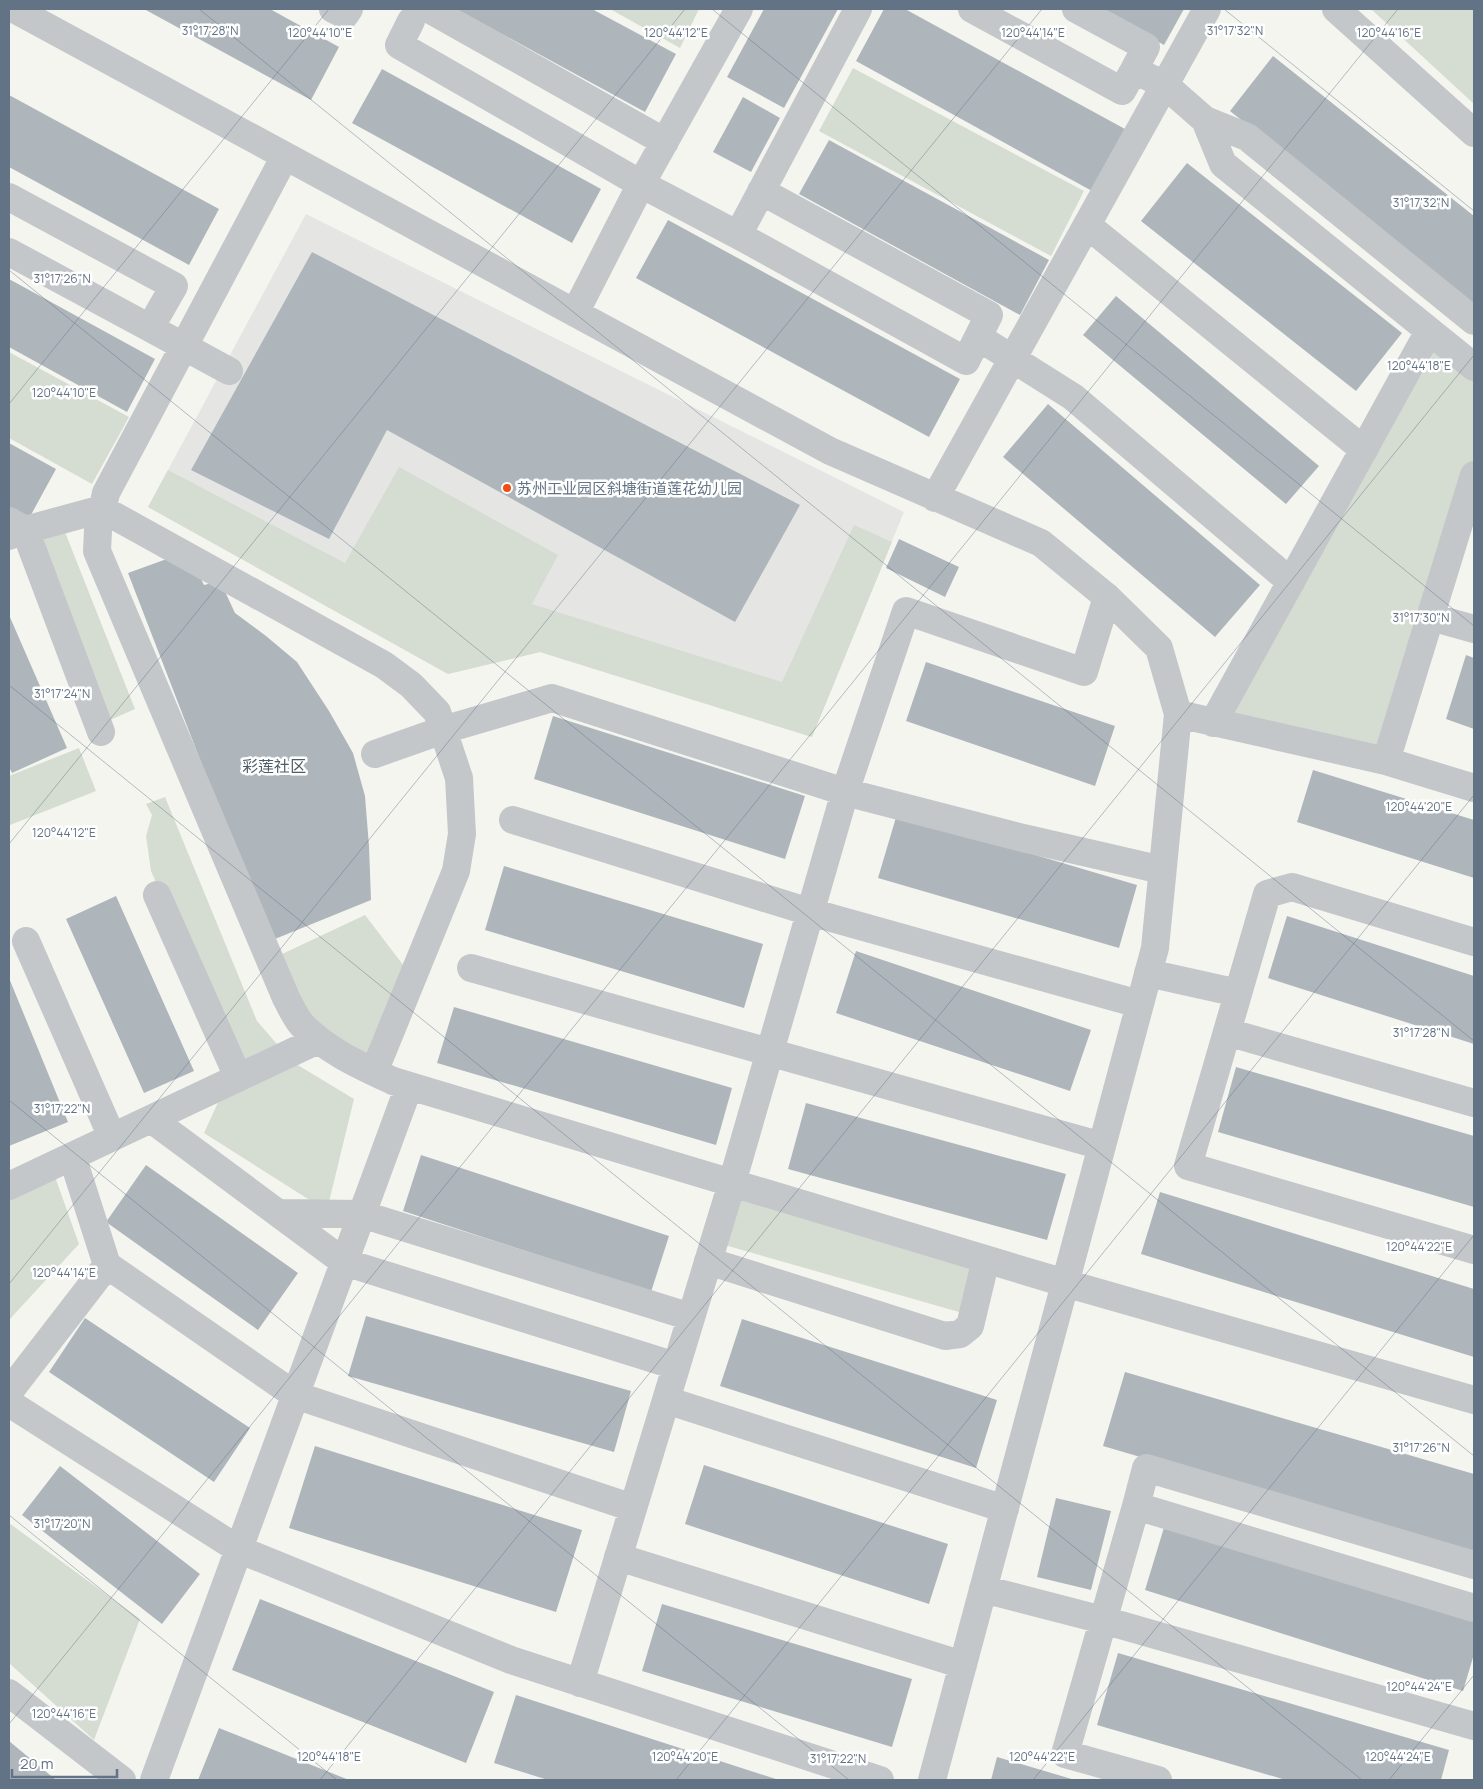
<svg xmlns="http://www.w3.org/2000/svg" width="1483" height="1789" font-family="Manrope,'Noto Sans SC',sans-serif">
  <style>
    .built { fill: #e5e6e4 }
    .green { fill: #d5dcd1 }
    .building { fill: #aeb6bb }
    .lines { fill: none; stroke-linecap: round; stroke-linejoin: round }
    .minor { stroke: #c3c7ca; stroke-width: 28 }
    .ticks { fill: none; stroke: #617384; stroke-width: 1; stroke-opacity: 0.45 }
    .poi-dot { fill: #f24c12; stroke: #fff; stroke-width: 2 }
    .labels { text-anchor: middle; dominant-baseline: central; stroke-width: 5; stroke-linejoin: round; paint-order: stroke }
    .poi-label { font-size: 15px; fill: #617384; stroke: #fff; text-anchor: start }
    .neighbourhood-label { font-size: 16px; fill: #4f5d68; stroke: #fff }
    .ticks-label { font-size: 12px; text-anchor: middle; fill: #617384; stroke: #fff; stroke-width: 5; stroke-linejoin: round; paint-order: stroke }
  </style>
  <rect width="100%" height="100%" fill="#f5f5f0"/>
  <!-- built -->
  <path class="built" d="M 306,214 L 904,512 L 812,737 L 540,652 L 448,674 L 148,507 Z"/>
  <!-- green -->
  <path class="green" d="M 610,9 L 699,9 L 680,48 Z
    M 1371,9 L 1474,9 L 1474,104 Z
    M 853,68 L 1084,191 L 1051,256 L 819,131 Z
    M 1429,335 L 1474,370 L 1474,464 L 1384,758 L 1216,721 Z
    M 9,352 L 129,417 L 92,484 L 9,438 Z
    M 399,467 L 558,555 L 532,604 L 782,682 L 854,525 L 892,542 L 812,737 L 540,652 L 448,674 L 148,507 L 168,470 L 345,563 Z
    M 63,527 L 135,709 L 101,724 L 31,538 Z
    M 79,748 L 96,791 L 10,825 L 9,821 L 9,776 Z
    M 165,797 L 257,1021 L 283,1051 L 239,1070 L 151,871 L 146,836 L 152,815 L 146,804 Z
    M 365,915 L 410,974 L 374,1063 L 324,1035 L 307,1012 L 280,955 Z
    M 296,1064 L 354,1099 L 328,1206 L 308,1199 L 204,1133 L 221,1096 Z
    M 53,1171 L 79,1244 L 9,1320 L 9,1193 Z
    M 738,1194 L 978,1266 L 966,1314 L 721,1244 Z
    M 9,1523 L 140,1619 L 94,1740 L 9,1663 Z"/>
  <!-- building -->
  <path class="building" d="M 144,9 L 270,9 L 339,47 L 311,100 Z
    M 456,9 L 592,9 L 676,54 L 645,112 Z
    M 764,9 L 838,9 L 784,108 L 727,77 Z
    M 884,9 L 905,9 L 1125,129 L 1092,191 L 856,61 Z
    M 1098,9 L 1184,9 L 1164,45 Z
    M 1273,56 L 1474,216 L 1474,305 L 1230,111 Z
    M 382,69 L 601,189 L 572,243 L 352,123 Z
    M 9,95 L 219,209 L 189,265 L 9,167 Z
    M 743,97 L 780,118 L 751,172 L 713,152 Z
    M 829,140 L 1049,260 L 1020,315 L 799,194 Z
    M 1187,163 L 1402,333 L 1356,391 L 1141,221 Z
    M 668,220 L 960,379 L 929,437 L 636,278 Z
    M 312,252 L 800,505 L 735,622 L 387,430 L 329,539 L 191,470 Z
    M 9,279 L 155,359 L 127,412 L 9,347 Z
    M 1116,296 L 1319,466 L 1286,504 L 1083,335 Z
    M 1048,404 L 1260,585 L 1215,637 L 1003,457 Z
    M 9,443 L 56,469 L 26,524 L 9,514 Z
    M 899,539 L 959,567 L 945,597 L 886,568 Z
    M 175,556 L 194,565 L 204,585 L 220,581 L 235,613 L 266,636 L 297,662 L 329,711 L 353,753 L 365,796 L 369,846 L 371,900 L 270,941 L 128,573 Z
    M 9,615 L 67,748 L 12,773 L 9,767 Z
    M 1466,655 L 1474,658 L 1474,729 L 1446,719 Z
    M 926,662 L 1115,726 L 1095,786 L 906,721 Z
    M 553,716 L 805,796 L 785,859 L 534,779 Z
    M 1313,770 L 1474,820 L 1474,878 L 1297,822 Z
    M 897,814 L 1137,885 L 1119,948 L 878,878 Z
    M 504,866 L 763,944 L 744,1008 L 485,930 Z
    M 116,896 L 194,1071 L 144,1093 L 66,919 Z
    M 1287,916 L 1474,976 L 1474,1044 L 1268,978 Z
    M 856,951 L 1091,1030 L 1070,1091 L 836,1013 Z
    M 9,978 L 68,1122 L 9,1146 Z
    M 454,1007 L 732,1088 L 716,1145 L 437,1063 Z
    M 1236,1067 L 1474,1136 L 1474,1207 L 1218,1132 Z
    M 806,1103 L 1066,1174 L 1047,1240 L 788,1169 Z
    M 421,1155 L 669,1236 L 651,1292 L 403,1211 Z
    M 146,1165 L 298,1273 L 258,1330 L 106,1222 Z
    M 1160,1192 L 1474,1289 L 1474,1357 L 1141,1254 Z
    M 366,1316 L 631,1391 L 614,1452 L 348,1376 Z
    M 85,1318 L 250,1428 L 214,1482 L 49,1372 Z
    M 742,1319 L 997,1400 L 976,1468 L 720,1386 Z
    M 1125,1372 L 1474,1474 L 1474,1555 L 1103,1446 Z
    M 315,1446 L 582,1530 L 556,1612 L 289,1528 Z
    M 704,1465 L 948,1544 L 929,1604 L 685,1524 Z
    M 60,1466 L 200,1574 L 162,1624 L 22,1515 Z
    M 1056,1498 L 1111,1511 L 1091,1590 L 1037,1577 Z
    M 1166,1521 L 1474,1617 L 1474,1654 L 1463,1691 L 1145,1590 Z
    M 260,1599 L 494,1692 L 466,1763 L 232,1670 Z
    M 662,1604 L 912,1679 L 892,1747 L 642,1671 Z
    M 1118,1653 L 1449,1750 L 1441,1780 L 1286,1780 L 1097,1725 Z
    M 516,1695 L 779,1780 L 548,1780 L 494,1763 Z
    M 219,1728 L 349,1780 L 198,1780 Z
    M 9,1741 L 56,1780 L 9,1780 Z
    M 997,1757 L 1075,1780 L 991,1780 Z"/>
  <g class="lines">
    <!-- minor -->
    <path class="minor" d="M 14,9 L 830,451 L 1041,543 L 1107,597 L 1159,648 L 1178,714 L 1155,948 L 932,1780
      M 333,9 L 345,15 L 349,9
      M 429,9 L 665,142
      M 972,9 L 1122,91 L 1134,70
      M 1076,9 L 1146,47 L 1134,70 L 1165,85 L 1205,120
      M 1336,9 L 1474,133
      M 411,21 L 399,45 L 641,184 L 738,235 L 966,361 L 978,337 L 1073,397 L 1291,582
      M 285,156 L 106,493 L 98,530 L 97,551 L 286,998 C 291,1007 295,1017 302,1025 C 327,1051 361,1066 393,1081 L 1065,1283 L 1474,1400
      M 761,191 L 989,315 L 978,337
      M 9,197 L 174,286 L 150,328 L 229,371
      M 1087,225 L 1364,450
      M 738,235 L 858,9
      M 9,252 L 150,328
      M 575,313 L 641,184 L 739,9
      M 1474,321 L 1247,137 L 1205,120 L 1223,164 L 1474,367
      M 935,498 L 1207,9
      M 9,521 L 25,530 L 102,509 L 384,665 L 411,685 L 437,712 L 459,778 L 462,834 L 456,871 L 374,1072
      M 9,536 L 25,530 L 101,732
      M 1431,617 L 1474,629
      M 1178,714 L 1386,761 L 1474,475
      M 1213,723 L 1429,331
      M 375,754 L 443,730 L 552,698 L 845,792 L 906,611 L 1084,672 L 1107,597
      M 1386,761 L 1474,788
      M 513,820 L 810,912 L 1139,1004
      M 157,895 L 238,1077
      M 26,941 L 112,1137
      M 1474,942 L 1292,887 L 1267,894 L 1188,1166 L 1474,1250
      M 471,968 L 1102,1146
      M 1148,973 L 1238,993
      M 1227,1032 L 1474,1103
      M 151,1119 L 344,1262 L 676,1366
      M 9,1186 L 318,1040
      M 280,1213 L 361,1214 L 691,1317
      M 708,1261 L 945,1336 L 960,1334 L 970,1326 L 986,1259
      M 107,1265 L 295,1395 L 633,1508
      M 9,1392 L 107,1265 L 72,1156
      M 666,1400 L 1005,1509
      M 9,1403 L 238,1549 L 511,1660 L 880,1780
      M 1136,1506 L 1065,1754 L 1158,1780
      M 618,1557 L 963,1665
      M 1474,1565 L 1146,1468 L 1136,1506 L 1474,1608
      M 983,1589 L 1103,1620 L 1474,1726
      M 580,1683 L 732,1183 L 845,792 L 1023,838 L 1162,870
      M 9,1693 L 122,1780
      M 154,1780 L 409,1086"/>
  </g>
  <!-- ticks -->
  <path class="ticks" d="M 199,9 L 1474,1041M 712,9 L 1474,626M 1224,9 L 1474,211M 9,270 L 1474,1456M 9,404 L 329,9M 9,685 L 1362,1780M 9,844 L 685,9M 9,1100 L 849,1780M 9,1284 L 1042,9M 9,1515 L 337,1780M 9,1724 L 1398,9M 320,1780 L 1474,355M 676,1780 L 1474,795M 1033,1780 L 1474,1235M 1389,1780 L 1474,1675"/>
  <!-- markers -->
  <circle class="poi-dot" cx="507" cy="488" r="5"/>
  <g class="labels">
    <!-- poi labels -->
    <g class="poi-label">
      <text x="517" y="488">苏州工业园区斜塘街道莲花幼儿园</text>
    </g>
    <!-- neighbourhood labels -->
    <g class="neighbourhood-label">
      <text x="274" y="766">彩莲社区</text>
    </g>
  </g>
  <g class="ticks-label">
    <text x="1235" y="35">31°17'32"N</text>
    <text x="210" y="35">31°17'28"N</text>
    <text x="320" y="37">120°44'10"E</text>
    <text x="676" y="37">120°44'12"E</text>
    <text x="1033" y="37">120°44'14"E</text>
    <text x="1389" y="37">120°44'16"E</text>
    <text x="1421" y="207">31°17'32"N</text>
    <text x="62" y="283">31°17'26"N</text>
    <text x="1419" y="370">120°44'18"E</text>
    <text x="64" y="397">120°44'10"E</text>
    <text x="1421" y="622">31°17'30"N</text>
    <text x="62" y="698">31°17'24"N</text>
    <text x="1419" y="811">120°44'20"E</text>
    <text x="64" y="837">120°44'12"E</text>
    <text x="1421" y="1037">31°17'28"N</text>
    <text x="62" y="1113">31°17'22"N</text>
    <text x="1419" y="1251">120°44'22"E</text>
    <text x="64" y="1277">120°44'14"E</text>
    <text x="1421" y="1452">31°17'26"N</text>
    <text x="62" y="1528">31°17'20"N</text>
    <text x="1419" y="1691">120°44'24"E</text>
    <text x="64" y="1718">120°44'16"E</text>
    <text x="329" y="1761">120°44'18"E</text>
    <text x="685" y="1761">120°44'20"E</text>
    <text x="1042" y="1761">120°44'22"E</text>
    <text x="1398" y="1761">120°44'24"E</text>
    <text x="838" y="1763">31°17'22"N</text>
  </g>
  <!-- border -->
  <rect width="1483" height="1789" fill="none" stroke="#617384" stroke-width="20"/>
  <!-- scale -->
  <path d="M12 1769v8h105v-8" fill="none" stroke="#617384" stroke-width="2.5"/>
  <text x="20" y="1769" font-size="15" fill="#617384" stroke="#ffffff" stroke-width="4" paint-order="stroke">20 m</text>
</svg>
